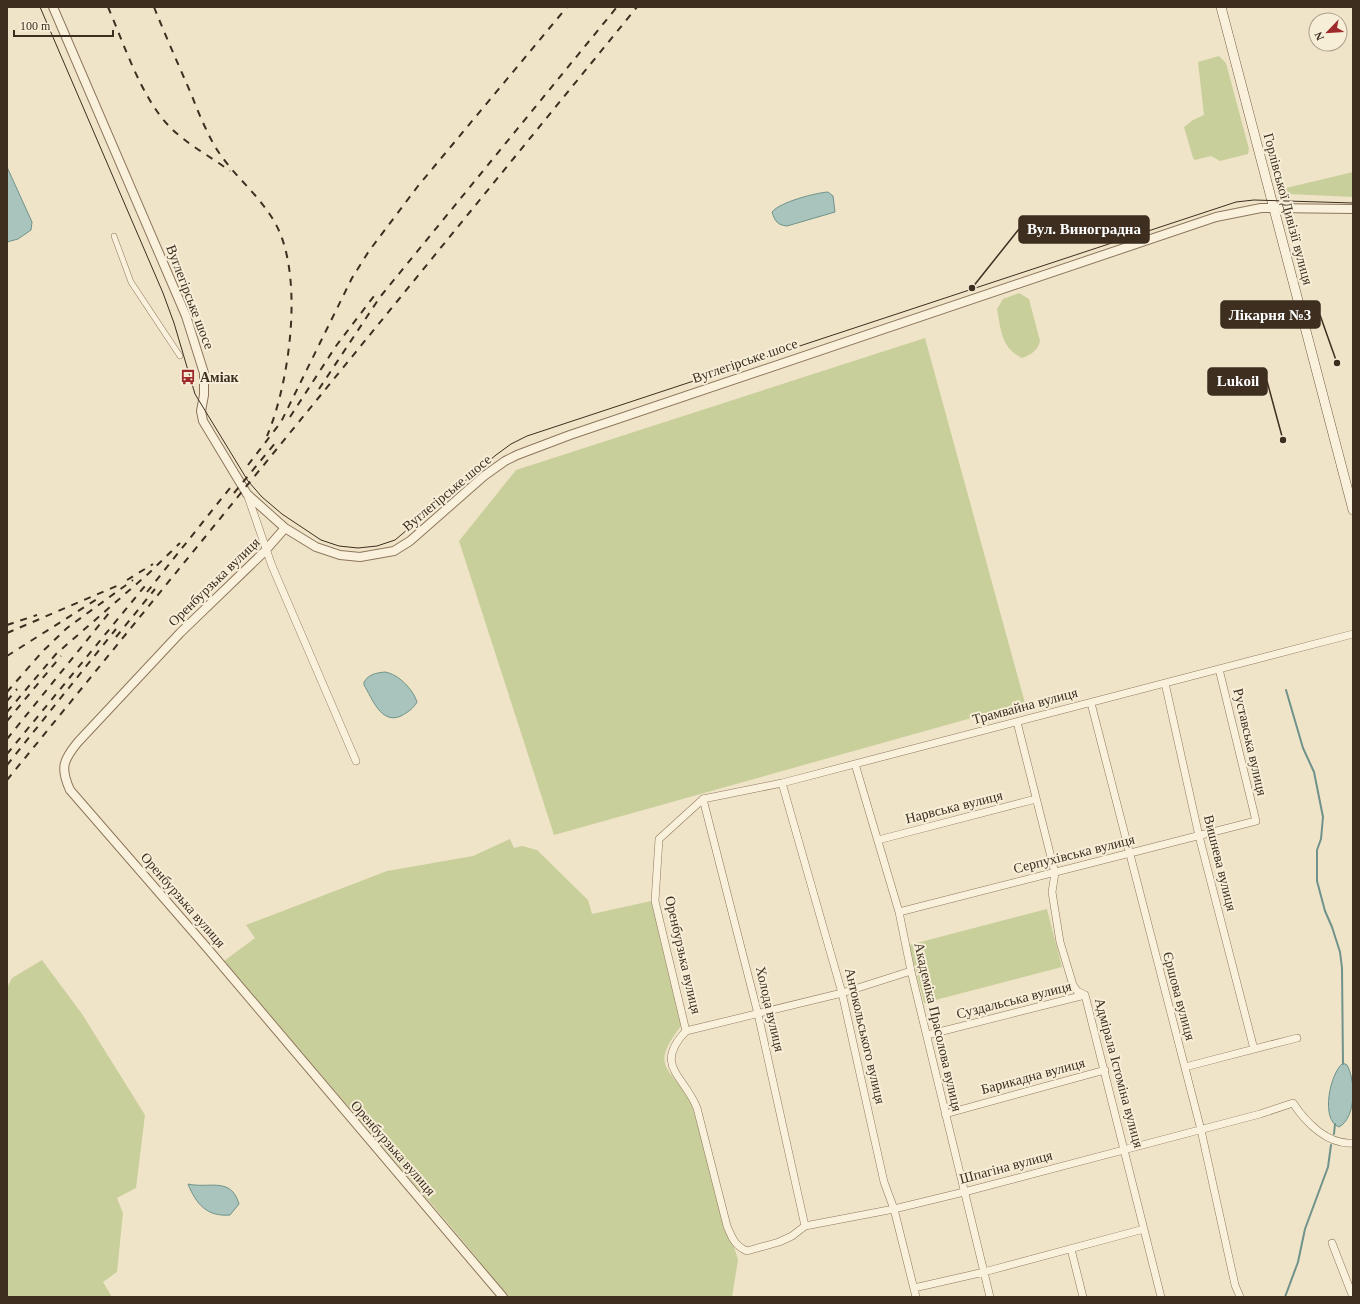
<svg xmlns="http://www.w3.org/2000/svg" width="1360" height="1304" font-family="'Times New Roman',serif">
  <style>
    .green { fill: #c9cf9b }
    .water { fill: #a9c4bc; stroke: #6f938a }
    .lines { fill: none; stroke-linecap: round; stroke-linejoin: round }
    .stream { stroke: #6f938a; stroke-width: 2 }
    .pedestrian-casing { stroke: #8d765c; stroke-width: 6 }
    .minor-casing { stroke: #8d765c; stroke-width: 8 }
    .tertiary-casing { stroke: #8d765c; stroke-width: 10 }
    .secondary-casing { stroke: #6f573f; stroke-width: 10 }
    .pedestrian { stroke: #faf1dc; stroke-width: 5 }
    .minor { stroke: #faf1dc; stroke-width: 7 }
    .tertiary { stroke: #faf1dc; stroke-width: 8 }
    .secondary { stroke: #faf1dc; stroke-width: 9 }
    .tram { stroke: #3d2e20; stroke-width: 1 }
    .rail { stroke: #3d2e20; stroke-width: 2; stroke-dasharray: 7 7; stroke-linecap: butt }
    .labels { text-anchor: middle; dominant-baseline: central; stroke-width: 4; stroke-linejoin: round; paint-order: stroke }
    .street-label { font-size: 14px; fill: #3d2e20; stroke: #f7eed8 }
    .poi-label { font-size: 14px; font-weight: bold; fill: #3d2e20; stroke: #f7eed8; text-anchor: start }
    .leader { fill: none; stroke: #3d2e20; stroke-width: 1.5 }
    .callout-dot { fill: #3d2e20; stroke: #f7eed8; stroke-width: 1.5 }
    .callout { fill: #3d2e20; stroke: #3d2e20; stroke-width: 1.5 }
    .callout-label { font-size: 15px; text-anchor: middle; font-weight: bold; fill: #fff }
  </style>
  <rect width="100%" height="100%" fill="#f0e4c8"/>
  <!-- green -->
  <path class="green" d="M 1219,56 L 1226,63 L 1249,149 L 1248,154 L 1220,161 L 1211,156 L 1195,160 L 1193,158 L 1184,127 L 1193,120 L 1204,115 L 1198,62 Z
    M 1353,172 L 1353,197 L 1288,194 L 1286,188 Z
    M 1019,293 L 1029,299 L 1040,341 C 1038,350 1031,355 1022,358 C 1001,348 1001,330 997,309 L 1003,299 Z
    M 925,338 L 1025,703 L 554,835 L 459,541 L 516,470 Z
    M 510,839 L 514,848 L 522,846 L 537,850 L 588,900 L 592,914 L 651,901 L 681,1026 C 648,1069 671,1066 691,1103 L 738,1260 L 732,1297 L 509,1297 L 447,1222 L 224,961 L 255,938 L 246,925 L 387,871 L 473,856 Z
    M 1047,909 L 1062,967 L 924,1003 L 909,945 Z
    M 42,960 L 82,1014 L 145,1115 L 136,1188 L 117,1198 L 123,1213 L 117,1272 L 103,1282 L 112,1297 L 7,1297 L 7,988 L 12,978 Z"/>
  <!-- water -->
  <path class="water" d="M 7,167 L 32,222 L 31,230 L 18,239 L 7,242 Z
    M 828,192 L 833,196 L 835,212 L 787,226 C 777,225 775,221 772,212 C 780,202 815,193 828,192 Z
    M 385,672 C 398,674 413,689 417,702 C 413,709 408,712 401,716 C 381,725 372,698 364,685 L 364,682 C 369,674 376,673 385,672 Z
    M 1343,1063 L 1347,1065 C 1356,1081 1356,1118 1339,1127 C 1320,1120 1330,1073 1343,1063 Z
    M 188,1184 C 209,1189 231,1176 239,1204 L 230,1215 C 207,1217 196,1204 188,1184 Z"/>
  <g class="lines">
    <!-- stream -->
    <path class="stream" d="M 1286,690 L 1303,748 L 1314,772 L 1323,817 L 1321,839 L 1317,850 L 1317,881 L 1325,911 L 1332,927 L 1340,952 L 1342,968 L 1343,1064
      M 1334,1134 L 1335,1124
      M 1285,1297 L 1298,1262 L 1305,1229 L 1328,1167 L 1331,1145"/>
    <defs>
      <path id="pedestrian" d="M 114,236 L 131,282 L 180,356"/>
      <path id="minor" d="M 247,494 L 272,566 L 356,761
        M 1165,683 L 1199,836 L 1254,1049
        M 1091,703 L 1201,1130 L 1235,1285 L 1240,1297
        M 1017,722 L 1055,873 L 1052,892 L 1060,942 L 1073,985 L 1077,991 L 1085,995
        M 855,764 L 899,912 L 911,971 L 990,1297
        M 782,783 L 842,993 L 884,1182 L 894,1209 L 916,1297
        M 703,799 L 659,839 L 655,901 L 686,1031 C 653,1066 684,1075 697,1108 L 727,1226 C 732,1238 735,1246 747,1251 L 779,1242 L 792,1236 L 805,1226 L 894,1209 L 964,1192 L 1260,1114 L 1293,1103 C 1306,1123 1328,1145 1353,1143
        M 703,799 L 782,783 L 1353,634
        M 703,799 L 758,1014 L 805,1226
        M 878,840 L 1036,799
        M 899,912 L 1256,821 L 1219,669
        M 1085,995 L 1161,1297
        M 686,1031 L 842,993 L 911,971
        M 927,1035 L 1085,995
        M 1185,1067 L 1297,1038
        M 945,1114 L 1105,1070
        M 1332,1243 L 1353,1297
        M 1071,1249 L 1083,1297
        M 914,1288 L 984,1272 L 1144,1229"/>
      <path id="tertiary" d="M 53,7 L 186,316 L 204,373 L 204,395 L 201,411 L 203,421 L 247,494 L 285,528 L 316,547 L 340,555 L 360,557 L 394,551 L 410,541 L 484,476 L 505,461 L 517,455 L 570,435 L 1216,217 L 1261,208 L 1353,209
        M 285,528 L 264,552 L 180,633 L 78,742 C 63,760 60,768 70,790 L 208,949 L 503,1297"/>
      <path id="secondary" d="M 1221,7 L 1353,510"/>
    </defs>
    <!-- pedestrian casing -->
    <use href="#pedestrian" class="pedestrian-casing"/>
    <!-- minor casing -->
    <use href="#minor" class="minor-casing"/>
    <!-- tertiary casing -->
    <use href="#tertiary" class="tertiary-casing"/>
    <!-- secondary casing -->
    <use href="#secondary" class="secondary-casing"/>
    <!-- pedestrian -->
    <use href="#pedestrian" class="pedestrian"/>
    <!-- minor -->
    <use href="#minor" class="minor"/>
    <!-- tertiary -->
    <use href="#tertiary" class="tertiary"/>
    <!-- secondary -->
    <use href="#secondary" class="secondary"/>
    <!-- tram -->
    <path class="tram" d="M 40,7 L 163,293 L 174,323 L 195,394 L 248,481 L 262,497 L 282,514 L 321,540 L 339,546 L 358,548 L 377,546 L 395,540 L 496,455 L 511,444 L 527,436 L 1236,202 L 1254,200 L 1353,203"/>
    <!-- rail -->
    <path class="rail" d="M 108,7 C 124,44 141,97 169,126 C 186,144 210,156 230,171
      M 154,7 C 166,37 179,66 192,96 C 198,112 205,128 213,143 C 229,172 257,192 274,221 C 305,273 290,382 267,436
      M 319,389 L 380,297 L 617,7
      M 290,417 L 336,346 L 374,296
      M 248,465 L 281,422 L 352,278 L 369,251 L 418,186 L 567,7
      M 234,493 L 276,442
      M 127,580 L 153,564
      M 147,592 L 234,483
      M 7,625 L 37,615
      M 7,633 L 119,585
      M 116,637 L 155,589
      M 7,656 L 97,599
      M 7,692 L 43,651 L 67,628 L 133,580
      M 7,701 L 17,689
      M 7,712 L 56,654 L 148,574 L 180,543
      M 7,721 L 61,656
      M 7,739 L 109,613
      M 7,754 L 149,581
      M 7,765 L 116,629
      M 7,780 L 637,7"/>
  </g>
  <!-- icons -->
  <defs>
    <symbol id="bus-bare" viewBox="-9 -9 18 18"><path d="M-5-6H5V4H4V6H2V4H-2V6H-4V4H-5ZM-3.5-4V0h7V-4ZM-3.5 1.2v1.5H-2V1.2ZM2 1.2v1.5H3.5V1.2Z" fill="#9e2a2b" stroke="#f7eed8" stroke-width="2.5" paint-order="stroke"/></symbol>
  </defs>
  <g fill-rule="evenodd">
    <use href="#bus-bare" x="177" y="366" width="22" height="22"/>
  </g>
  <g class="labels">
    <!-- street labels -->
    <g class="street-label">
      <text transform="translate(1288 209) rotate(75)">Горлівської Дивізії вулиця</text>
      <text transform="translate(190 297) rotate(69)">Вуглегірське шосе</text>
      <text transform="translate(745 361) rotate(-19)">Вуглегірське шосе</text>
      <text transform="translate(447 493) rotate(-40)">Вуглегірське шосе</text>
      <text transform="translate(214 582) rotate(-44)">Оренбурзька вулиця</text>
      <text transform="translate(1025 706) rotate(-15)">Трамвайна вулиця</text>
      <text transform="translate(1250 742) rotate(77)">Руставська вулиця</text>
      <text transform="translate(954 807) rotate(-14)">Нарвська вулиця</text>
      <text transform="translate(1074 854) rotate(-14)">Серпухівська вулиця</text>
      <text transform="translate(1220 863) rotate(76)">Вишнева вулиця</text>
      <text transform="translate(183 900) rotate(49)">Оренбурзька вулиця</text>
      <text transform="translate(683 955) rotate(77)">Оренбурзька вулиця</text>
      <text transform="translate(1179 996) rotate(75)">Єршова вулиця</text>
      <text transform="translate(1014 1000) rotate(-14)">Суздальська вулиця</text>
      <text transform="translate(770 1009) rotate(77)">Холода вулиця</text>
      <text transform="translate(938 1027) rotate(77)">Академіка Прасолова вулиця</text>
      <text transform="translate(865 1036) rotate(77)">Антокольського вулиця</text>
      <text transform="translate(1119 1073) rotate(75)">Адмірала Істоміна вулиця</text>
      <text transform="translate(1033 1076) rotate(-15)">Барикадна вулиця</text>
      <text transform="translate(393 1148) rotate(49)">Оренбурзька вулиця</text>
      <text transform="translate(1006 1167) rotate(-15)">Шпагіна вулиця</text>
    </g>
    <!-- poi labels -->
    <g class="poi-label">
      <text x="200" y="377">Аміак</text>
    </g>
  </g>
  <!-- callouts -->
  <path class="leader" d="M972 288L1019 229M1337 363L1320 315M1283 440L1267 381"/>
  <g class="callout-dot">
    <circle cx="972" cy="288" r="4"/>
    <circle cx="1337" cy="363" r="4"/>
    <circle cx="1283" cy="440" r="4"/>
  </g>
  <g class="callout">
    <rect x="1019" y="216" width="130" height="27" rx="4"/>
    <rect x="1221" y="301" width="99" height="27" rx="4"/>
    <rect x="1208" y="368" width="59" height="27" rx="4"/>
  </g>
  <g class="callout-label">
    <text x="1084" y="234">Вул. Виноградна</text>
    <text x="1270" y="320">Лікарня №3</text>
    <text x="1238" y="386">Lukoil</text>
  </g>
  <!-- border -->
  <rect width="1360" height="1304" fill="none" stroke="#3d2e20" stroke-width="16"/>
  <!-- north arrow -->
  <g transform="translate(1328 32) rotate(245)"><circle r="19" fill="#f7eed8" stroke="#ada18e"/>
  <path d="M0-3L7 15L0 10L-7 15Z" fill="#9e2a2b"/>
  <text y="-6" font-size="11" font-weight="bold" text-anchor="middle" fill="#3d2e20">N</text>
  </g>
  <!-- scale -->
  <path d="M14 30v6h99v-6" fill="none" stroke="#3d2e20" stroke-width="2"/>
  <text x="20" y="30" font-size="12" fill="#3d2e20" stroke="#f7eed8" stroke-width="3" paint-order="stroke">100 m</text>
</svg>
